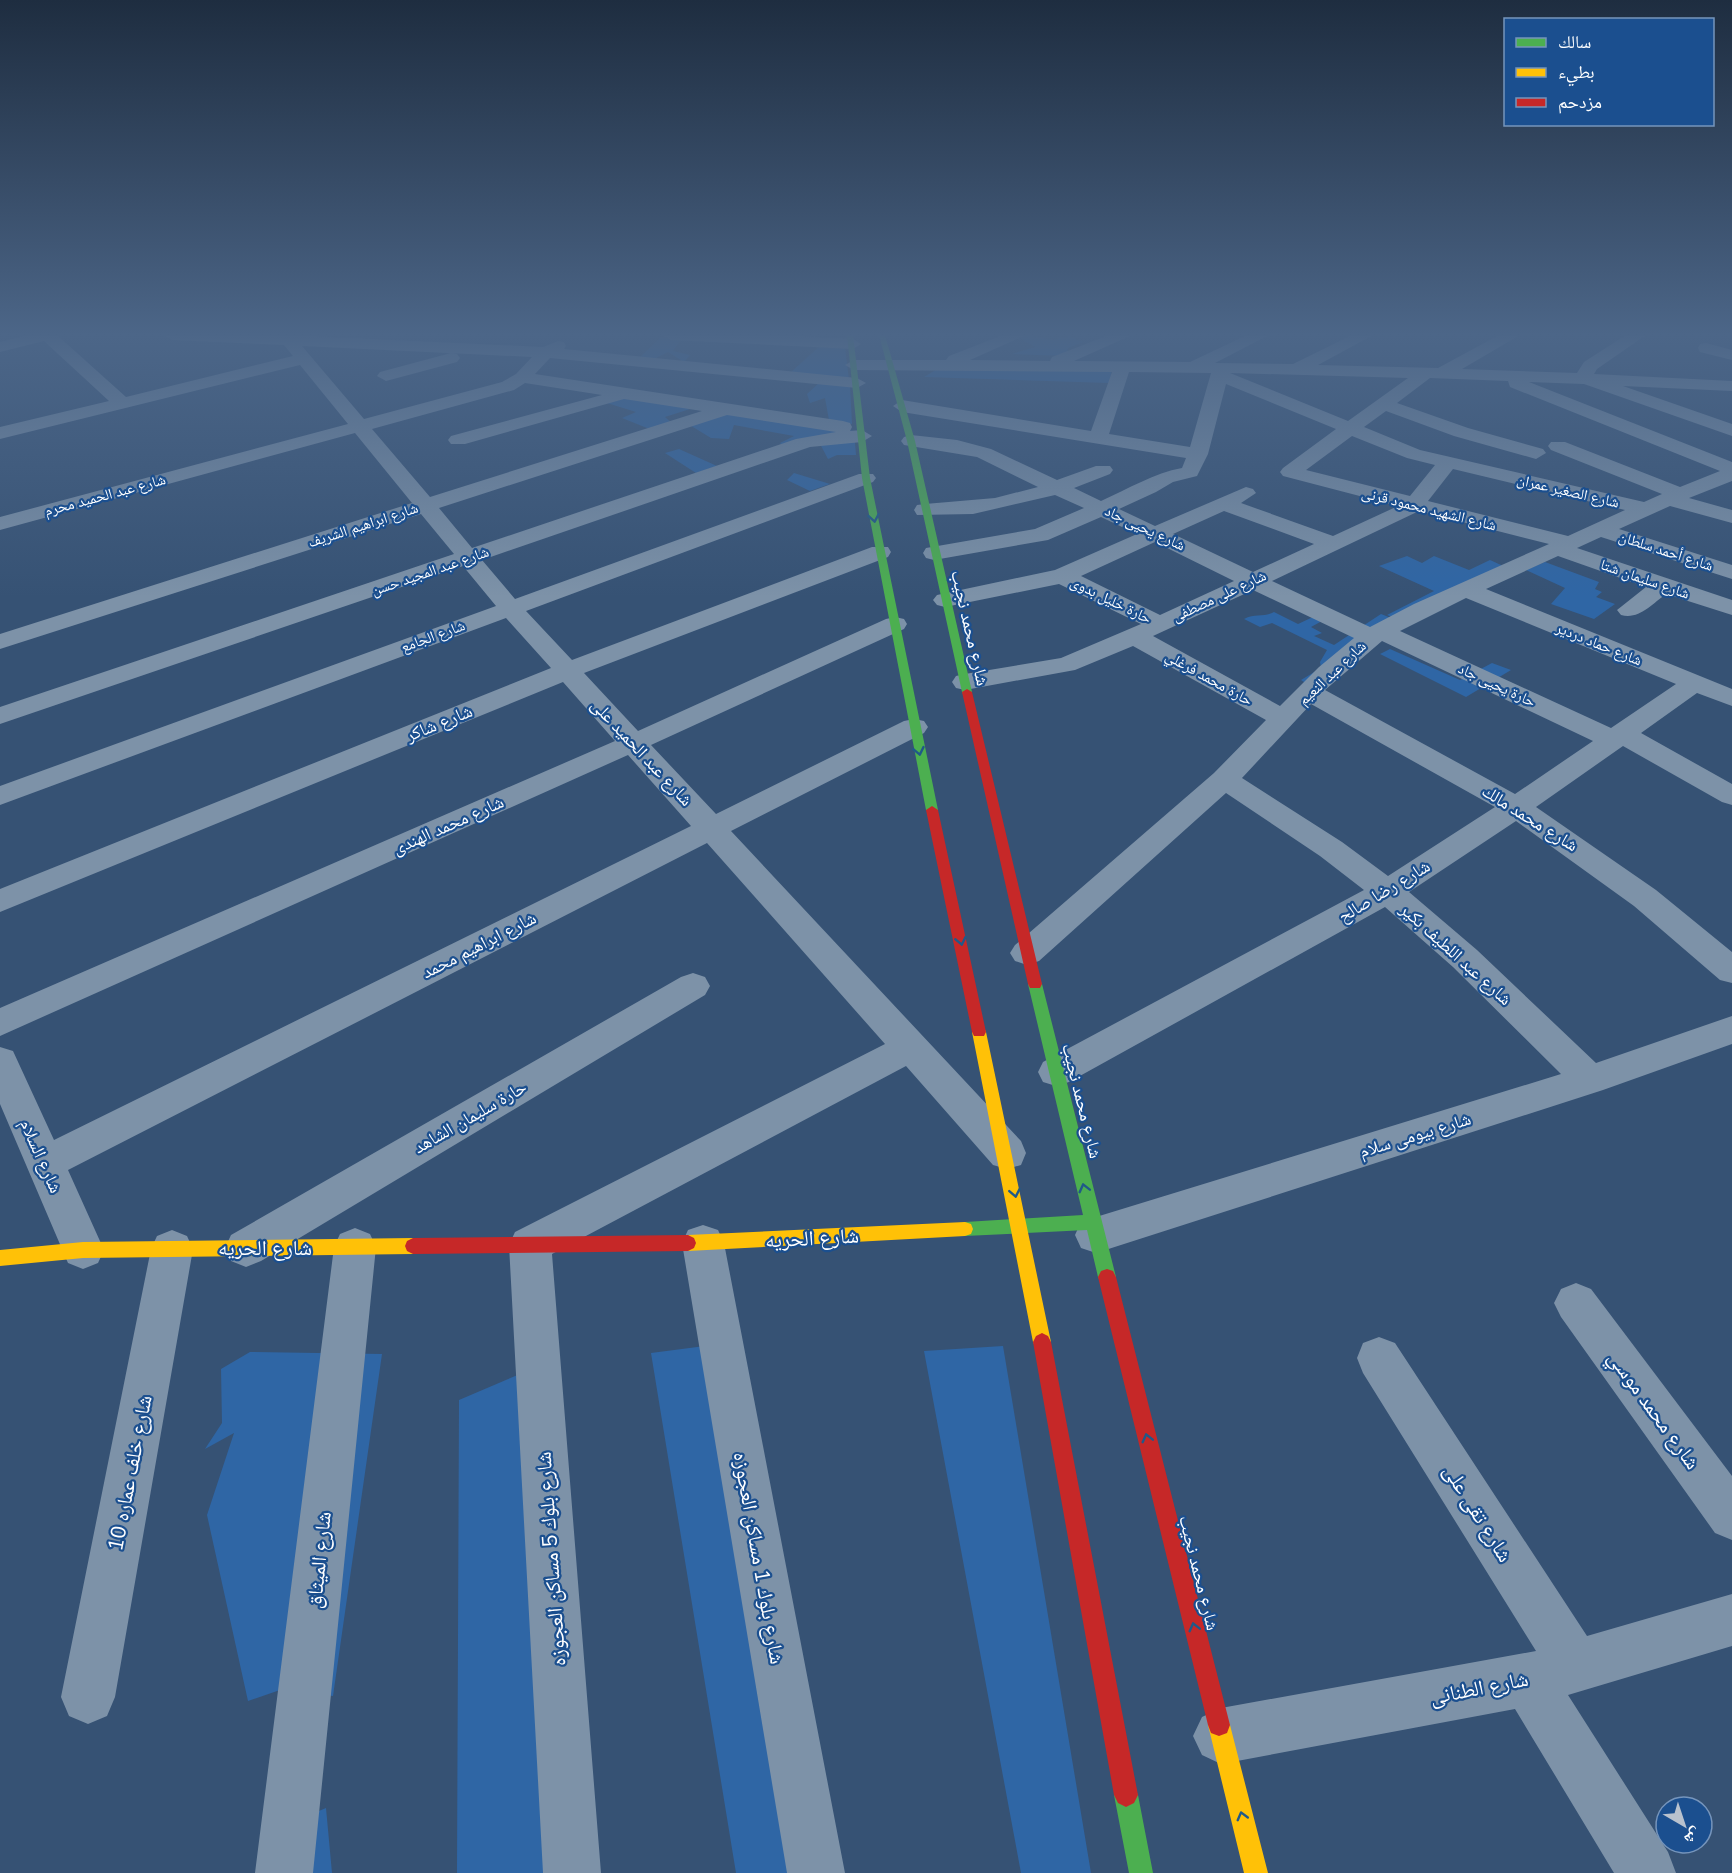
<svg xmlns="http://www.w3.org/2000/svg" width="1732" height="1873" font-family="'Nunito Sans','Noto Naskh Arabic',sans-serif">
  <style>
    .green { fill: #2f66a5 }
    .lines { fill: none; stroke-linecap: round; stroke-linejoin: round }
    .street { fill: #7d92a8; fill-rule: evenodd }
    .fast { fill: #4caf50; fill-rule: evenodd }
    .slow { fill: #ffc107; fill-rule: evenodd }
    .jam { fill: #c62828; fill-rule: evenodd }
    .oneway { stroke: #205989 }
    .labels { text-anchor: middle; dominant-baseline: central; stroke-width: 4.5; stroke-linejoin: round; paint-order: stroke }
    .far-street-label { font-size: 15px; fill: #fff; stroke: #1b4f8f }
    .street-label { font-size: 18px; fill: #fff; stroke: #1b4f8f }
    .near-street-label { font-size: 21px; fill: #fff; stroke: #1b4f8f }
  </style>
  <rect width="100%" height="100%" fill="#365274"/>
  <!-- green -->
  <path class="green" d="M 1026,335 L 1052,340 L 1073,335 L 1071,337 L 1083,342 L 1068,348 L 1066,356 L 1012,354 L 1035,347 L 1020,338 Z
    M 660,338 L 682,338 L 673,351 L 690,355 L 684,362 L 668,352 L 650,361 L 637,360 Z
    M 821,345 L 845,347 L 849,380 L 790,373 Z
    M 939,368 L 1112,370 L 1109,383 L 924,377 Z
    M 820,382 L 850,385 L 852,424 L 829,420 L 825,398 L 810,403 L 807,394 Z
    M 629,397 L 693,408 L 665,417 L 673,424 L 652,430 L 622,418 L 636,412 L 607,403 Z
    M 727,412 L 854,431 L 856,455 L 837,455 L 828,459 L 818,440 L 783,446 L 780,443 L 794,436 L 734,425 L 729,439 L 711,438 L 688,424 Z
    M 679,449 L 717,466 L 696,473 L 665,453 Z
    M 794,473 L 830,484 L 810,491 L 787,480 Z
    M 1407,556 L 1422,563 L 1434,556 L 1469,570 L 1490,560 L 1512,570 L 1405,622 L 1387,615 L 1434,591 L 1379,566 Z
    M 1545,562 L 1599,582 L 1595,589 L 1602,592 L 1596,597 L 1615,604 L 1594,619 L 1551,604 L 1565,588 L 1526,570 Z
    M 1274,612 L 1298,624 L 1313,617 L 1322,621 L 1311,627 L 1322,633 L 1314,636 L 1334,645 L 1381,614 L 1404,623 L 1316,690 L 1301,680 L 1321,668 L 1320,662 L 1327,650 L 1272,623 L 1260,627 L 1244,619 C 1255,613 1263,618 1274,612 Z
    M 1390,649 L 1460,680 L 1492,663 L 1511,670 L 1466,697 L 1380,654 Z
    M 705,1346 L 812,1873 L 736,1873 L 651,1353 Z
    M 1003,1346 L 1091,1873 L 1021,1873 L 924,1351 Z
    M 250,1352 L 382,1354 L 333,1696 L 280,1690 L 248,1701 L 207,1515 L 234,1433 L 205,1449 L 222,1423 L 221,1369 Z
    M 520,1374 L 551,1873 L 457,1873 L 459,1400 Z
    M 326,1808 L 332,1873 L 283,1873 L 290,1823 Z"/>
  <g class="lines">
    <!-- street -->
    <path class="street" d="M 28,335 L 57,335 L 126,397 L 293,356 L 284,345 L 172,340 L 164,335 L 287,335 L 543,347 L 558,341 L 564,342 L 566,346 L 564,349 L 857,378 L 866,383 L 857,388 L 550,358 L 535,374 L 843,421 L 850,423 L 852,427 L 850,431 L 862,430 L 872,436 L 862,442 L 810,447 L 482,560 L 515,599 L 859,474 L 873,474 L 876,478 L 873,482 L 526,611 L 572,660 L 872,547 L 888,547 L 891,552 L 888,557 L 584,673 L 638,731 L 886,619 L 895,617 L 904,619 L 907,624 L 904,629 L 651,745 L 716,814 L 904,721 L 914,719 L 924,721 L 928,727 L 924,733 L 731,831 L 1021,1141 L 1026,1153 L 1021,1165 L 1007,1169 L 993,1165 L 906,1066 L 552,1254 L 601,1873 L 543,1873 L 509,1245 L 515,1232 L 885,1044 L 707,843 L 68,1170 L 104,1250 L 98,1263 L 83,1269 L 68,1263 L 0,1104 L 0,1047 L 13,1051 L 54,1140 L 691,826 L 628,755 L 0,1036 L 0,1008 L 615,741 L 563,682 L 0,912 L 0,889 L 551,668 L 506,618 L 0,805 L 0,786 L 496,606 L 463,566 L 0,724 L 0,707 L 454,554 L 421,514 L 0,649 L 0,634 L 412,503 L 355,433 L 0,530 L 0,517 L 348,424 L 300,365 L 0,439 L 0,427 L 109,401 L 44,341 L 0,352 L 0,342 ZM 302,346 L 532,357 L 516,374 L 502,382 L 364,419 ZM 525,383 L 602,395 L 451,436 L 448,440 L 451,444 L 465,444 L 624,399 L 702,411 L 430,497 L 372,429 L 514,390 ZM 727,415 L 836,432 L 796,439 L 472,548 L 439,508 Z
      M 663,335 L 777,335 L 853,339 L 861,344 L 853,349 L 671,340 Z
      M 1003,335 L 1026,335 L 970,360 L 1050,361 L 1052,357 L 1109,335 L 1132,335 L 1074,361 L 1190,362 L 1247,335 L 1269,335 L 1215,363 L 1293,364 L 1352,335 L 1373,335 L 1318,365 L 1438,368 L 1499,335 L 1520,335 L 1462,369 L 1577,373 L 1584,362 L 1626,335 L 1646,335 L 1597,369 L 1594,374 L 1732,381 L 1732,391 L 1623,386 L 1732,424 L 1732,436 L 1584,384 L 1529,382 L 1732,462 L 1732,481 L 1689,498 L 1732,510 L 1732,523 L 1670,506 L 1619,529 L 1732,565 L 1732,579 L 1601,537 L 1577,548 L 1732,600 L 1732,615 L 1666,594 C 1652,604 1639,620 1621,615 L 1617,610 L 1646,587 L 1558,556 L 1486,589 L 1732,689 L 1732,706 L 1697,693 L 1641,733 L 1732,784 L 1732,805 L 1722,802 L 1623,746 L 1536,807 L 1656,890 L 1732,952 L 1732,983 L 1720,980 L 1634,906 L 1516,821 L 1409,892 L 1477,950 L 1596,1063 L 1732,1016 L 1732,1044 L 1603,1090 L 1096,1253 L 1081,1248 L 1075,1235 L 1081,1222 L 1096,1217 L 1561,1074 L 1453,967 L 1385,907 L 1069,1082 L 1056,1086 L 1043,1082 L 1038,1072 L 1043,1062 L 1364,890 L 1320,856 L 1226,793 L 1039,961 L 1027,965 L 1015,961 L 1010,953 L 1015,945 L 1214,773 L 1266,720 L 1133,646 L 1075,670 L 965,690 L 956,688 L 952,682 L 956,676 L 965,674 L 1061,658 L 1141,624 L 1059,584 L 945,607 L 937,605 L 933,600 L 937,595 L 1055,570 L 1137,534 L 1101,517 L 1048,540 L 934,560 L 926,558 L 923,553 L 926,548 L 1035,529 L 1084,508 L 1055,495 L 973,514 L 917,515 L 914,510 L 917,505 L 925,504 L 995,498 L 1038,487 L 977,457 L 904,445 L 901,441 L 904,437 L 911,435 L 957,440 L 991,449 L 1057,480 L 1096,466 L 1110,466 L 1113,470 L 1110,474 L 1074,488 L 1101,501 C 1128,489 1154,473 1182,468 L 1186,458 L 902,412 L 893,406 L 902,400 L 1091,431 L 1112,372 L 854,370 L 845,365 L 854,360 L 946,360 L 949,356 ZM 1129,372 L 1211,373 L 1190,447 L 1109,434 ZM 1230,373 L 1408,378 L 1348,421 ZM 1430,378 L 1508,381 L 1510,387 L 1720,471 L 1680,487 L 1565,442 L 1551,442 L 1548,446 L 1551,450 L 1662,494 L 1644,502 L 1420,450 L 1364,427 L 1386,411 L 1454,436 L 1529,457 L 1536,459 L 1546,453 L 1543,449 L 1468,428 L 1397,403 ZM 1226,384 L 1336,429 L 1283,468 L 1280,472 L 1283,476 L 1398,506 L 1333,536 L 1241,503 L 1256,493 L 1253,489 L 1246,487 L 1155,526 L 1119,509 L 1156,492 L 1173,482 L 1197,476 L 1208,454 ZM 1352,436 L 1407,458 L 1435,465 L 1410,496 L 1306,470 ZM 1453,469 L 1625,510 L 1568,536 L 1428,501 ZM 1224,511 L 1314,544 L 1253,572 L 1173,534 ZM 1419,511 L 1549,544 L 1414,604 L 1370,627 L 1272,581 ZM 1155,542 L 1234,581 L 1160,615 L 1081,576 ZM 1253,590 L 1354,638 L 1319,667 L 1280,706 L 1153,636 ZM 1466,598 L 1676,684 L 1611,728 L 1400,631 ZM 1382,641 L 1593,741 L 1515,794 L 1325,690 ZM 1311,704 L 1495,807 L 1388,876 L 1342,842 L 1242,778 Z
      M 1706,343 L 1732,350 L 1732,360 L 1700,352 L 1698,348 L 1700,344 Z
      M 451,353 L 457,354 L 460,358 L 457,362 L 386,381 L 377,376 L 380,372 Z
      M 693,973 L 705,977 L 710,986 L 705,995 L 261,1261 L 246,1267 L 231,1261 L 225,1248 L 231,1235 L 681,977 Z
      M 703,1225 L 718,1230 L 724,1243 L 845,1873 L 787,1873 L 682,1243 L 688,1230 Z
      M 355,1228 L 370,1234 L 376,1247 L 313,1873 L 255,1873 L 334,1247 L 340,1234 Z
      M 172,1230 L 187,1236 L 193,1249 L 115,1697 L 107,1716 L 88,1724 L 69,1716 L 61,1697 L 151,1249 L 157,1236 Z
      M 1576,1283 L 1591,1289 L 1732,1476 L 1732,1540 L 1715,1533 L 1561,1317 L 1554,1303 L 1561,1289 Z
      M 1379,1337 L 1395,1343 L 1587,1636 L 1732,1594 L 1732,1646 L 1568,1695 L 1668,1852 L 1676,1873 L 1614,1873 L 1515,1709 L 1221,1764 L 1202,1755 L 1193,1736 L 1202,1717 L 1221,1708 L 1536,1651 L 1363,1373 L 1357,1358 L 1363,1343 Z"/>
    <!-- fast -->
    <path class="fast" d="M 847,335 L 853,335 L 870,478 L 938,810 L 932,814 L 926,810 L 862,478 Z
      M 879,335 L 885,335 L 915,441 L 972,692 L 971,694 L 963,694 L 962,692 L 907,441 Z
      M 1035,979 L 1040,980 L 1042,984 L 1116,1277 L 1113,1283 L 1107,1285 L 1101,1283 L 1098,1277 L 1087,1230 L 965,1236 L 959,1234 L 957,1229 L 959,1224 L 965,1222 L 1083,1215 L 1028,984 L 1030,980 Z
      M 1126,1783 L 1134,1787 L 1138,1795 L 1153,1873 L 1129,1873 L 1114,1795 L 1118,1787 Z"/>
    <!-- slow -->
    <path class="slow" d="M 979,1026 L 984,1028 L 986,1032 L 1051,1342 L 1048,1348 L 1042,1351 L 1036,1348 L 1033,1342 L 972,1032 L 974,1028 Z
      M 965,1222 L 971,1224 L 973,1229 L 971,1234 L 965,1236 L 688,1251 L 682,1248 L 680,1243 L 682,1238 L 688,1235 Z
      M 413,1238 L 419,1241 L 421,1246 L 419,1251 L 413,1254 L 83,1258 L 0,1266 L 0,1250 L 83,1242 Z
      M 1219,1714 L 1227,1717 L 1230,1725 L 1268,1873 L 1244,1873 L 1208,1725 L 1211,1717 Z"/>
    <!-- jam -->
    <path class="jam" d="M 967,689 L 972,692 L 1042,984 L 1040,988 L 1030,988 L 1028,984 L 962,692 Z
      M 932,806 L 938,810 L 986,1032 L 984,1036 L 974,1036 L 972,1032 L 926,810 Z
      M 688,1235 L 694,1238 L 696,1243 L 694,1248 L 688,1251 L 413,1254 L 407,1251 L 405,1246 L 407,1241 L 413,1238 Z
      M 1107,1269 L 1113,1271 L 1116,1277 L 1230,1725 L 1227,1733 L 1219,1736 L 1211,1733 L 1208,1725 L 1098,1277 L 1101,1271 Z
      M 1042,1333 L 1048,1336 L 1051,1342 L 1138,1795 L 1134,1803 L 1126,1807 L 1118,1803 L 1114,1795 L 1033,1342 L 1036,1336 Z"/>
  </g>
  <!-- one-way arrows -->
  <defs><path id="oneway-chevron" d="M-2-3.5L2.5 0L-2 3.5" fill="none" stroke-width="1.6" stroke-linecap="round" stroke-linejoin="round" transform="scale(1.5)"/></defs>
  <g class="oneway">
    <use href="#oneway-chevron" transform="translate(874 518) rotate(80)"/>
    <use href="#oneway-chevron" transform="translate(919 751) rotate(78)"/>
    <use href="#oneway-chevron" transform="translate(961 941) rotate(78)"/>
    <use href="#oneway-chevron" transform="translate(1084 1188) rotate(-104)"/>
    <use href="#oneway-chevron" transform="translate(1015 1193) rotate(79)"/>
    <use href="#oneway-chevron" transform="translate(1147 1438) rotate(-104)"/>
    <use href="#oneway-chevron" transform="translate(1194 1627) rotate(-104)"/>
    <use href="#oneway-chevron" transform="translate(1242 1816) rotate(-105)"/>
  </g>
  <!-- sky -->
  <linearGradient id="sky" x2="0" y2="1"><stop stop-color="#1e2d40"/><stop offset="0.56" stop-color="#4c6688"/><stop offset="1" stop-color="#4c6688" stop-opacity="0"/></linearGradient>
  <rect width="1732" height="597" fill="url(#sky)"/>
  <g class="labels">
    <!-- far-street labels -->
    <g class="far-street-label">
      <text transform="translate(1568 491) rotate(13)">شارع الصغير عمران</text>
      <text transform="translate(105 495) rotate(-15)">شارع عبد الحميد محرم</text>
      <text transform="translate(1429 509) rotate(14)">شارع الشهيد محمود قرنى</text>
      <text transform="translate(363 525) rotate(-18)">شارع ابراهيم الشريف</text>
      <text transform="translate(1145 528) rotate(25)">شارع يحيى جاد</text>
      <text transform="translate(1666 551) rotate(18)">شارع أحمد سلطان</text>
      <text transform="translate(430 571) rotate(-19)">شارع عبد المجيد حسن</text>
      <text transform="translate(1645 579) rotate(19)">شارع سليمان شتا</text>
      <text transform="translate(1219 596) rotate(-25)">شارع على مصطفى</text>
      <text transform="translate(1111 600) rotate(26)">حارة خليل بدوى</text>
      <text transform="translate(433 636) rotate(-20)">شارع الجامع</text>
      <text transform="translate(1599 644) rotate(22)">شارع حماد دردير</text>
      <text transform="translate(1332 673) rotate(-43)">شارع عبد النعيم</text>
      <text transform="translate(1209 678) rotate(29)">حارة محمد فرغلي</text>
      <text transform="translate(1497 685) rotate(25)">حارة يحيى جاد</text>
    </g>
    <!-- street labels -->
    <g class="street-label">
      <text transform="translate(970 628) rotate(77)">شارع محمد نجيب</text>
      <text transform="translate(439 723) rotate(-22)">شارع شاكر</text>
      <text transform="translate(642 752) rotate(47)">شارع عبد الحميد على</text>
      <text transform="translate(1530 818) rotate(32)">شارع محمد مالك</text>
      <text transform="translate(448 825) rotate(-24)">شارع محمد الهندى</text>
      <text transform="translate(1384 891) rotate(-31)">شارع رضا صالح</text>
      <text transform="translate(479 945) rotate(-27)">شارع ابراهيم محمد</text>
      <text transform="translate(1456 954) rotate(42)">شارع عبد اللطيف بكير</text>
      <text transform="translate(1082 1101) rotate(76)">شارع محمد نجيب</text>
      <text transform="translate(470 1117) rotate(-30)">حارة سليمان الشاهد</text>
      <text transform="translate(1415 1135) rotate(-17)">شارع بيومى سلام</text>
      <text transform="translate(41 1156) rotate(66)">شارع السلام</text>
      <text transform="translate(1199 1573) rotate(76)">شارع محمد نجيب</text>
    </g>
    <!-- near-street labels -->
    <g class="near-street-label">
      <text transform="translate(812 1238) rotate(-3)">شارع الحريه</text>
      <text x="265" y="1248">شارع الحريه</text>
      <text transform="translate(1654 1410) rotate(54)">شارع محمد موسي</text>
      <text transform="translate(130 1473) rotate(-79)">شارع خلف عماره 10</text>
      <text transform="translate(1478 1513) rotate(58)">شارع تقى على</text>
      <text transform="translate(759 1558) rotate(80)">شارع بلوك 1 مساكن العجوزه</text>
      <text transform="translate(551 1559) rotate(-94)">شارع بلوك 5 مساكن العجوزه</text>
      <text transform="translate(319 1560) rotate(-84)">شارع الميثاق</text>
      <text transform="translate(1479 1688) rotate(-11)">شارع الطنانى</text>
    </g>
  </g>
  <!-- legend -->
  <rect x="1504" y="18" width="210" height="108" fill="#1b4f8f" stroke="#7695bc" stroke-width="1.5"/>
  <rect x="1516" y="38" width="30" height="9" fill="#4caf50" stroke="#7695bc" stroke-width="1.5"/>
  <text x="1558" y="48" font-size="18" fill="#ffffff">سالك</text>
  <rect x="1516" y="68" width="30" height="9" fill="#ffc107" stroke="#7695bc" stroke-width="1.5"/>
  <text x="1558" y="78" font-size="18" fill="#ffffff">بطيء</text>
  <rect x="1516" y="98" width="30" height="9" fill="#c62828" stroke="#7695bc" stroke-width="1.5"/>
  <text x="1558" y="108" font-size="18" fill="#ffffff">مزدحم</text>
  <!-- north arrow -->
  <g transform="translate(1684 1825) rotate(141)"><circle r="28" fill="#1b4f8f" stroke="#7695bc" stroke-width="1.5"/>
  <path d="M0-4.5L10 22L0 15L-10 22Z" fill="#b9c2ce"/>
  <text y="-9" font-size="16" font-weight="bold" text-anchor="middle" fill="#ffffff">ش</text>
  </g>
</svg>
